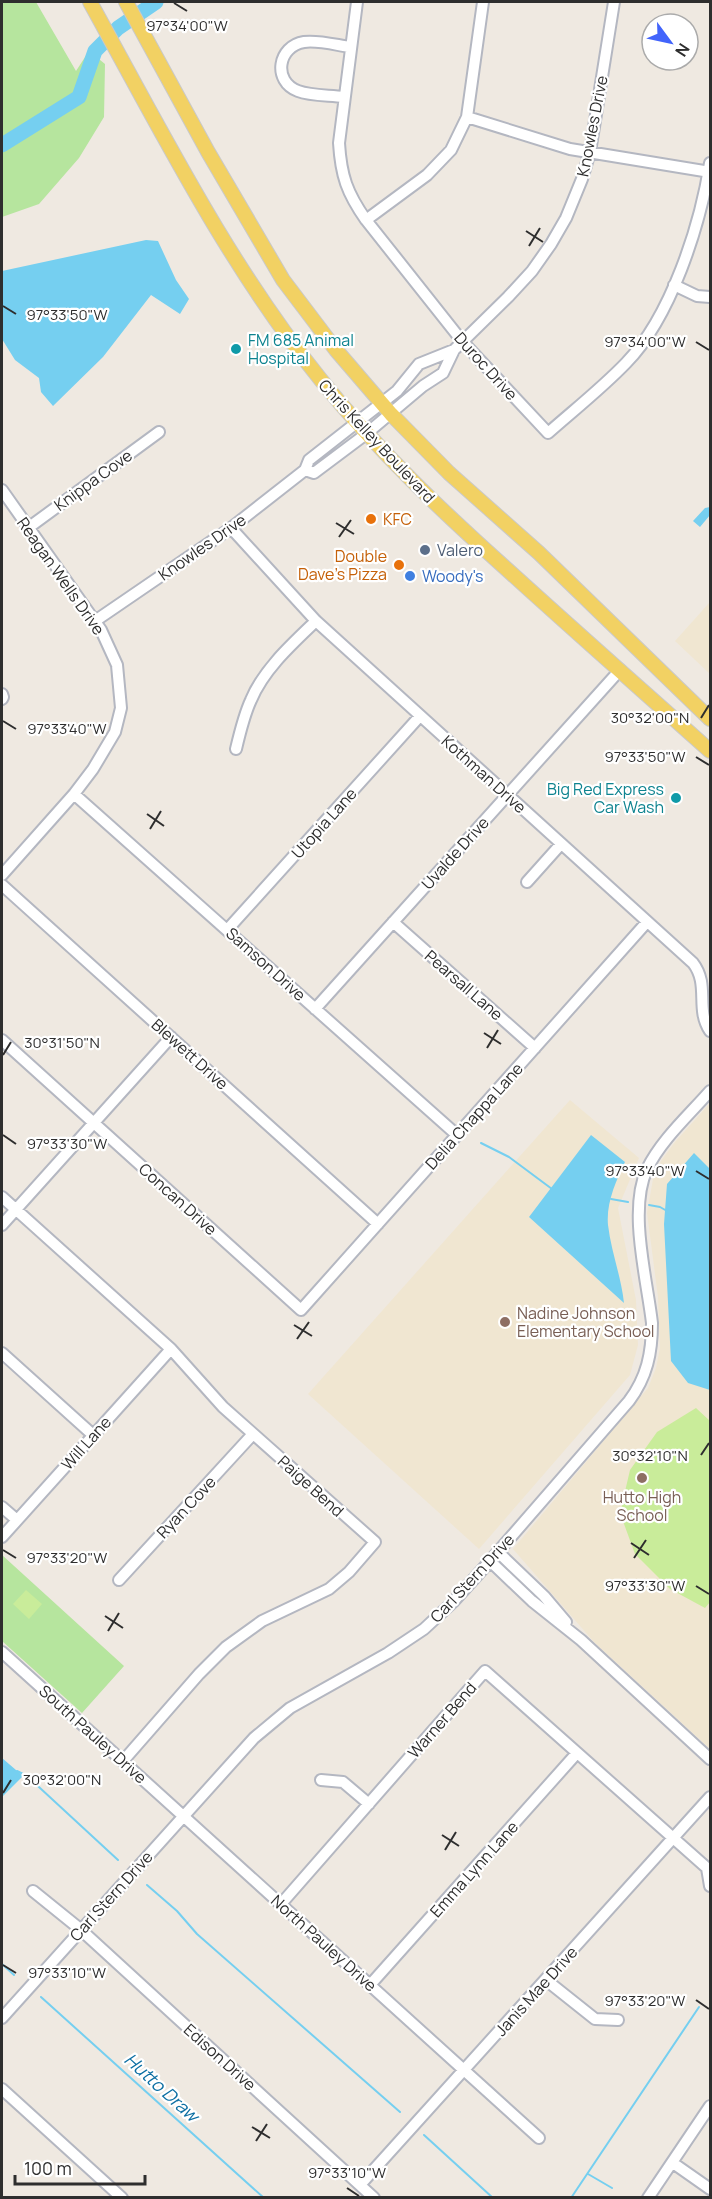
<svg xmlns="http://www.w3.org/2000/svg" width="712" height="2199" font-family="Manrope,sans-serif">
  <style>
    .education { fill: #f0e6d1 }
    .green { fill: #b6e59e }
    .pitch { fill: #c9ec9a }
    .water { fill: #75cff0 }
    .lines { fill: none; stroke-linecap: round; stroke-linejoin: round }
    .stream { stroke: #75cff0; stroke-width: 2 }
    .river { stroke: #75cff0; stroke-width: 15 }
    .minor-casing { stroke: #b4b7c1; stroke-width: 14 }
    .major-casing { stroke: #c9c9c9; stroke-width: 16 }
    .minor { stroke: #fff; stroke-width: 10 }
    .major { stroke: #f2d163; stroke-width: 14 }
    .ticks { fill: none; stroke: #2e2e2e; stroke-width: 2 }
    .culture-dot { fill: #0f9aa8; stroke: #fff; stroke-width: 2 }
    .food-dot { fill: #e8710a; stroke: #fff; stroke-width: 2 }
    .service-dot { fill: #5c6f8a; stroke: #fff; stroke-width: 2 }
    .shop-dot { fill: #3f7fe0; stroke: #fff; stroke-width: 2 }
    .education-dot { fill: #8d6e63; stroke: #fff; stroke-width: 2 }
    .labels { text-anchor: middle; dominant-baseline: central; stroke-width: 4.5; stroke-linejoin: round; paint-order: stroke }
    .street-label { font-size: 16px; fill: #2e2e2e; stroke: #fff }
    .culture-label { font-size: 16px; fill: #0d838f; stroke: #fff; text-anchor: start }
    .food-label { font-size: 16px; fill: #c56008; stroke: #fff; text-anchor: start }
    .service-label { font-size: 16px; fill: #4e5e75; stroke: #fff; text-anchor: start }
    .shop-label { font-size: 16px; fill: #366cbe; stroke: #fff; text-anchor: start }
    .education-label { font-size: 16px; fill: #785e54; stroke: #fff; text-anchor: start }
    .water-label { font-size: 18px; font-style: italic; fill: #0d6fa3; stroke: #fff }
    .ticks-label { font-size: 15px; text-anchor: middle; fill: #2e2e2e; stroke: #fff; stroke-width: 4.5; stroke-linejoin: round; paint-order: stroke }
  </style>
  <rect width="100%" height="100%" fill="#efe9e1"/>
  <!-- education -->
  <path class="education" d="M 710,602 L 710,674 L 675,641 Z
    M 570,1100 L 639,1158 L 618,1208 L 636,1300 L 638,1345 L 630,1375 L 479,1549 L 308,1394 Z
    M 710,1103 L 710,1749 L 594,1642 L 513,1549 L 648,1388 L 656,1368 L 660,1348 L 658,1297 L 647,1213 L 653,1179 L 661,1161 L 675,1142 Z"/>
  <!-- green -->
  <path class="green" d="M 2,2 L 36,2 L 76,71 L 89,51 L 105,64 L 104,117 L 79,158 L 39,204 L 2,217 Z
    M 2,1555 L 124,1666 L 82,1713 L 2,1641 Z"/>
  <!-- pitch -->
  <path class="pitch" d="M 696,1408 L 710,1421 L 710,1602 L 705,1608 L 670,1589 L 635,1554 L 620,1513 L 630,1470 L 657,1432 Z
    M 26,1590 L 42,1604 L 29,1619 L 13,1604 Z"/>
  <!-- water -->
  <path class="water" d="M 146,240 L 158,241 L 176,280 L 189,299 L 180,314 L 151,295 L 103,357 L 53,406 L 41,392 L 39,378 L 15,360 L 2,339 L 2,271 Z
    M 710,507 L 710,515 L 700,527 L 693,521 L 705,508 Z
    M 591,1135 L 625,1162 C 616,1181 606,1203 608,1225 C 611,1251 621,1276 624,1303 L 529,1217 Z
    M 694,1153 L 710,1169 L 710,1390 L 688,1383 L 671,1361 L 664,1224 L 667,1184 Z
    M 2,1758 L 23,1776 L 2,1797 Z"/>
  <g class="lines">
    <!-- stream -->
    <path class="stream" d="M 481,1143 L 509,1157 L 552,1189
      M 611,1199 L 628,1202
      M 649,1205 L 660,1207 L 667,1211
      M 17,1771 L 27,1776 L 118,1860
      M 147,1885 L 177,1911 L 197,1934 L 400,2112
      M 2,1964 L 14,1975
      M 41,1997 L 264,2198
      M 424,2135 L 493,2198
      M 588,2174 L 612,2188
      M 571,2198 L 699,2007"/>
    <!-- river -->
    <path class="river" d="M 2,145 L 79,97 L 95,51 L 118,28 L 156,2"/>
    <defs>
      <path id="minor" d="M 357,2 L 339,143 C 341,176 347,193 366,220 L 462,341 L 548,433 C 574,410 602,388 626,363 C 671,317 700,226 710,163
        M 344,97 C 329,95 311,96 298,91 C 272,81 278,46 304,42 C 318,40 336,45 350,47
        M 467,117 L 570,149 L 710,172
        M 366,220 L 427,175 L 451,150 L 467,117 L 483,2
        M 674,285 L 697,296 L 710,297
        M 305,470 L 314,473 L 366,434 L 423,386 L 443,373 L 454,350 L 508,297 L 532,271 L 551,244 L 566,218 L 582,179 L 590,152 L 614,2
        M 2,490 L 101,630 L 117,665 L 121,708 L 115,732 L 93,769 L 74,794 L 2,875
        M 28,528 L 159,432
        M 231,528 L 316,621 L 693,963 C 710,985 695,1009 710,1031
        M 95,621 L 231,528 L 305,470 L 309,460 L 397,391 L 419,364 L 454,350
        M 2,694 L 3,697 L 2,699
        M 236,749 C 240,732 244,715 251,700 C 264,669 292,644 316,621
        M 74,794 L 457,1135
        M 527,882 L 561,844
        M 2,885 L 378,1224
        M 393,922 L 535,1048
        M 227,930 L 420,716
        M 315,1009 L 620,670
        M 2,1040 L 301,1310 L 647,922
        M 2,1197 L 171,1349 L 223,1407 L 375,1542 L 349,1572 L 329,1589 L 262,1621 L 226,1647 L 199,1674 L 123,1761
        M 2,1225 L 171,1037
        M 2,1353 L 93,1435
        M 2,1507 L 17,1520
        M 2,1537 L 171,1349
        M 498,1552 L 544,1596 L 566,1622
        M 490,1561 L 532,1601 L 581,1640 L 710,1759
        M 119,1580 L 253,1434
        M 2,1652 L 539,2138
        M 321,1780 L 343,1782 L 369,1804
        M 33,1891 L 80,1929 L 374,2198
        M 281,1904 L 485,1671 L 707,1868 L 710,1886
        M 546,1980 L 595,2019 L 618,2020
        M 370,1985 L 577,1753
        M 2,2018 L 254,1738 L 290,1708 L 388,1653 L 424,1629 L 453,1602 L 490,1561 L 629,1401 C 647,1377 652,1353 652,1323 C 647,1279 628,1210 647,1169 C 661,1140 689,1115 710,1091
        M 2,2089 L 122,2198
        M 673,2163 L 710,2189
        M 360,2185 L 710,1797
        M 648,2198 L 710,2106"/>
      <path id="major" d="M 90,2 C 161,130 228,265 321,380 C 378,451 444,513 511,573 C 577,633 644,692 710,751
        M 126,2 L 208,152 L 283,280 L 336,350 L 391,414 L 449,473 L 539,553 L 710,719"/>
    </defs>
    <!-- minor casing -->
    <use href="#minor" class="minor-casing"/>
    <!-- major casing -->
    <use href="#major" class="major-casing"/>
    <!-- minor -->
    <use href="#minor" class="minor"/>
    <!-- major -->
    <use href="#major" class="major"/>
  </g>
  <!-- ticks -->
  <path class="ticks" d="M 174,3 L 187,11M 526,231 L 543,242M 529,246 L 540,228M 3,306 L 16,314M 696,342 L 709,350M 336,523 L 354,534M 339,537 L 351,520M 701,718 L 709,705M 3,721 L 16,729M 696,757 L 709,765M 147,814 L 164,826M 150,829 L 161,811M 484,1033 L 501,1044M 487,1048 L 498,1030M 3,1055 L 11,1042M 3,1135 L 16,1144M 696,1171 L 709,1179M 294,1325 L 312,1336M 297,1339 L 309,1322M 701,1455 L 709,1443M 631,1543 L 649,1555M 3,1550 L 16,1558M 634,1558 L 646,1540M 696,1586 L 709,1594M 105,1616 L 123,1628M 108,1631 L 119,1613M 3,1793 L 11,1780M 442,1835 L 459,1846M 445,1850 L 456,1832M 3,1965 L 16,1973M 696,2000 L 709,2009M 252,2127 L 270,2138M 256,2141 L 267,2124M 347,2188 L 359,2196"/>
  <!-- markers -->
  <g class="culture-dot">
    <circle cx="236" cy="349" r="6"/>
    <circle cx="676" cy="798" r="6"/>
  </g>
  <g class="food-dot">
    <circle cx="371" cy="519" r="6"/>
    <circle cx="399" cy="565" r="6"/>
  </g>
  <circle class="service-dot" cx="425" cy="550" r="6"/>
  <circle class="shop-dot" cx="410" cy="576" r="6"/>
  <g class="education-dot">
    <circle cx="505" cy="1322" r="6"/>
    <circle cx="642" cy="1478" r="6"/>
  </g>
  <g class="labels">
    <!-- street labels -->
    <g class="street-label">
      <text transform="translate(592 126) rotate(-79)">Knowles Drive</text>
      <text transform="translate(486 366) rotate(48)">Duroc Drive</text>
      <text transform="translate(377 441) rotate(47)">Chris Kelley Boulevard</text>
      <text transform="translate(93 480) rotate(-36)">Knippa Cove</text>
      <text transform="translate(202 547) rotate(-35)">Knowles Drive</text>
      <text transform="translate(61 576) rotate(55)">Reagan Wells Drive</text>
      <text transform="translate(484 774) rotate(42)">Kothman Drive</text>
      <text transform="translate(324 823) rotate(-48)">Utopia Lane</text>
      <text transform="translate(455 853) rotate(-48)">Uvalde Drive</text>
      <text transform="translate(266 964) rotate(42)">Samson Drive</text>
      <text transform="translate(464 985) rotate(41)">Pearsall Lane</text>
      <text transform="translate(190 1054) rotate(42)">Blewett Drive</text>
      <text transform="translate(474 1116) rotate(-48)">Delia Chappa Lane</text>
      <text transform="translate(178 1199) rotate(42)">Concan Drive</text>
      <text transform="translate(86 1443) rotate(-48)">Will Lane</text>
      <text transform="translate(311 1486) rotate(42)">Paige Bend</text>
      <text transform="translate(186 1507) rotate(-47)">Ryan Cove</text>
      <text transform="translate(472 1578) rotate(-47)">Carl Stern Drive</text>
      <text transform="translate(442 1720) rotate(-49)">Warner Bend</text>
      <text transform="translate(93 1734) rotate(42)">South Pauley Drive</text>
      <text transform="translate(474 1869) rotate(-48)">Emma Lynn Lane</text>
      <text transform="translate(111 1896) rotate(-48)">Carl Stern Drive</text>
      <text transform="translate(324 1943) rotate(42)">North Pauley Drive</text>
      <text transform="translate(536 1991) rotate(-48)">Janis Mae Drive</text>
      <text transform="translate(220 2057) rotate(42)">Edison Drive</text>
    </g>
    <!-- culture labels -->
    <g class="culture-label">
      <text x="248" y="340">FM 685 Animal<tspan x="248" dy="18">Hospital</tspan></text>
      <text x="664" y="789" text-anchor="end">Big Red Express<tspan x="664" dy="18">Car Wash</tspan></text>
    </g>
    <!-- food labels -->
    <g class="food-label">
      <text x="383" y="519">KFC</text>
      <text x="387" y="556" text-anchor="end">Double<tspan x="387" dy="18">Dave's Pizza</tspan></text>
    </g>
    <!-- service labels -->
    <g class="service-label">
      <text x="437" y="550">Valero</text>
    </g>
    <!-- shop labels -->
    <g class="shop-label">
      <text x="422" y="576">Woody's</text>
    </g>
    <!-- education labels -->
    <g class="education-label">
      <text x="517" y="1313">Nadine Johnson<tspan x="517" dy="18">Elementary School</tspan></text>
      <text x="642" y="1497" text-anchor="middle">Hutto High<tspan x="642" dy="18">School</tspan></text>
    </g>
    <!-- water labels -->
    <g class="water-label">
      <text transform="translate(162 2087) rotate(42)">Hutto Draw</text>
    </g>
  </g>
  <g class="ticks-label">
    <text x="187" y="31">97°34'00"W</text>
    <text x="67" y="320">97°33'50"W</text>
    <text x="645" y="347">97°34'00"W</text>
    <text x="650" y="723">30°32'00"N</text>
    <text x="67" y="734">97°33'40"W</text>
    <text x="645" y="762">97°33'50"W</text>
    <text x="62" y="1048">30°31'50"N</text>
    <text x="67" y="1149">97°33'30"W</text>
    <text x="645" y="1176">97°33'40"W</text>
    <text x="650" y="1461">30°32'10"N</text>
    <text x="67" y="1563">97°33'20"W</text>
    <text x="645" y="1591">97°33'30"W</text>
    <text x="62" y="1785">30°32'00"N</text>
    <text x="67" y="1978">97°33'10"W</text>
    <text x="645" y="2006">97°33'20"W</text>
    <text x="347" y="2178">97°33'10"W</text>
  </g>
  <!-- border -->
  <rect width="712" height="2199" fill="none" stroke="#2e2e2e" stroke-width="6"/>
  <!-- north arrow -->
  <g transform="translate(670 42) rotate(123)"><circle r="28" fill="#ffffff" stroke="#ababab" stroke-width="1.5"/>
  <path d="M0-4.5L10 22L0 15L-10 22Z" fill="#4264fb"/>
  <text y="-9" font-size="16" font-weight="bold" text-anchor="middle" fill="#2e2e2e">N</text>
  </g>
  <!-- scale -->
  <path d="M15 2175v9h130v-9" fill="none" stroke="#2e2e2e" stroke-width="3"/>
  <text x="24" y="2175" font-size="18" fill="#2e2e2e" stroke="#ffffff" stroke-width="4.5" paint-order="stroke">100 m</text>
</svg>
